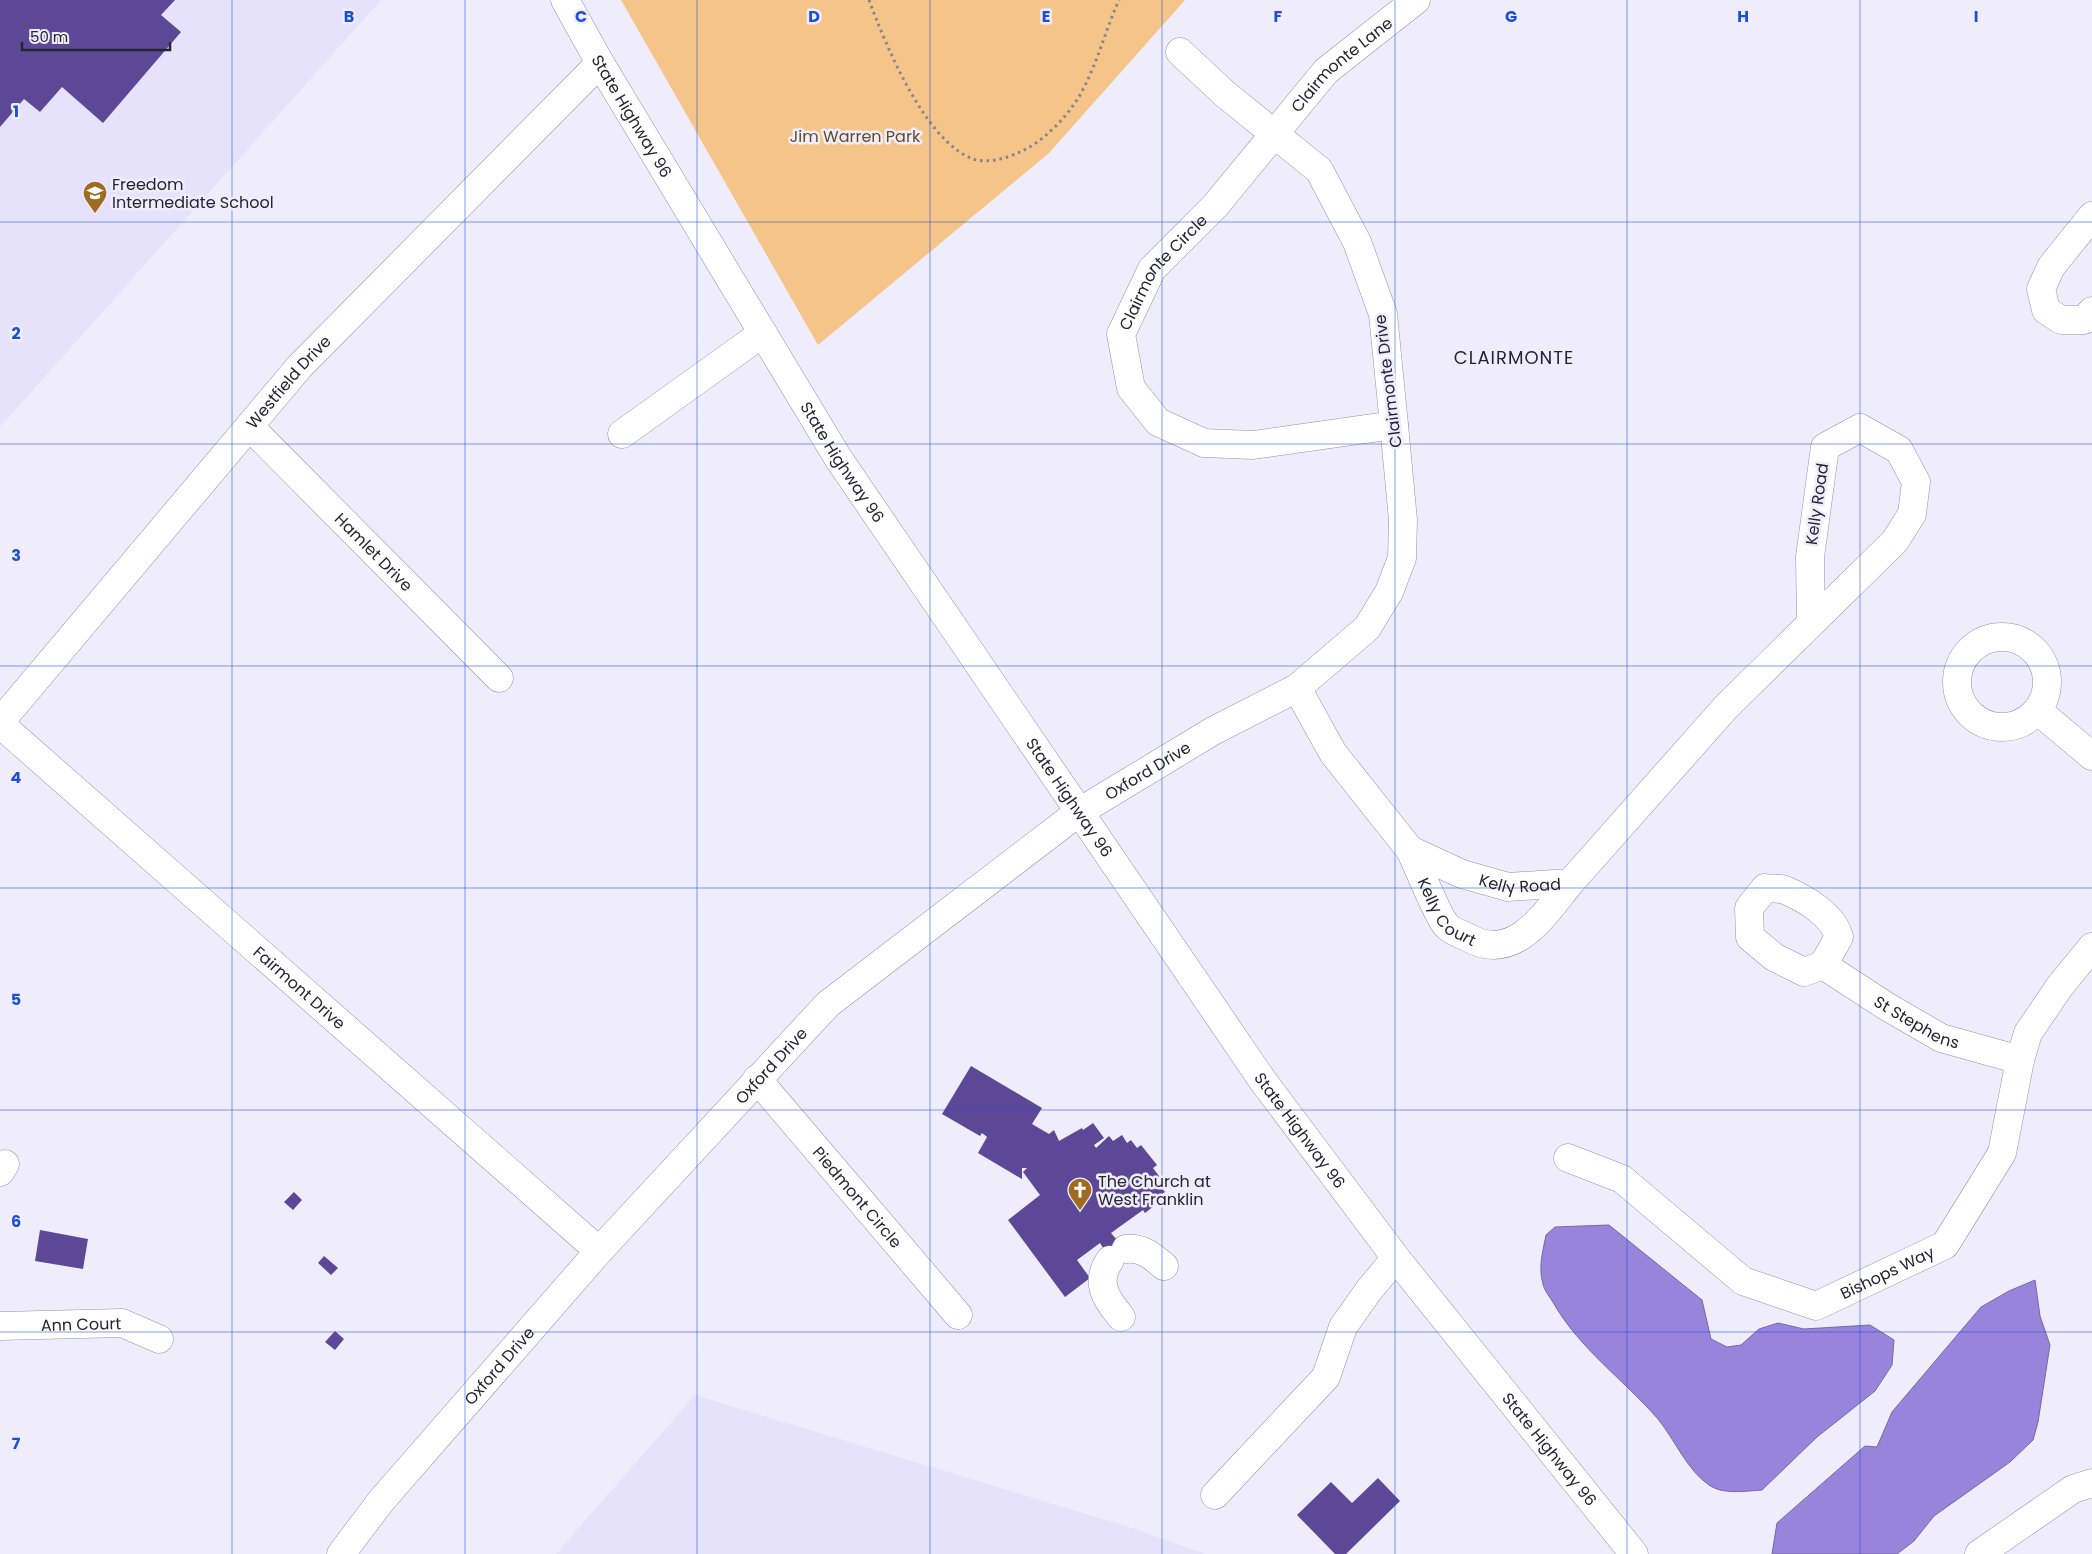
<svg xmlns="http://www.w3.org/2000/svg" width="2092" height="1554" font-family="Poppins,sans-serif">
  <style>
    .built { fill: #e6e2fb }
    .green { fill: #f4c488 }
    .water { fill: #9884da; stroke: #7667a7 }
    .building { fill: #5d4898 }
    .lines { fill: none; stroke-linecap: round; stroke-linejoin: round }
    .minor-casing { stroke: #958fb0; stroke-width: 29 }
    .major-casing { stroke: #958fb0; stroke-width: 29 }
    .path { stroke: #868492; stroke-width: 3; stroke-dasharray: 2.5 4; stroke-linecap: butt }
    .minor { stroke: #fff; stroke-width: 28 }
    .major { stroke: #fff; stroke-width: 28 }
    .grid { fill: none; stroke: #1d4ed8; stroke-width: 1; stroke-opacity: 0.55 }
    .labels { text-anchor: middle; dominant-baseline: central; stroke-width: 5; stroke-linejoin: round; paint-order: stroke }
    .street-label { font-size: 16px; fill: #262431; stroke: #efedfb }
    .park-label { font-size: 16px; fill: #654a27; stroke: #efedfb }
    .poi-label { font-size: 16px; fill: #262431; stroke: #efedfb; text-anchor: start }
    .neighbourhood-label { font-size: 18px; letter-spacing: 1px; fill: #262431; stroke: #efedfb }
    .grid-label { font-size: 16px; text-anchor: middle; font-weight: bold; fill: #1d4ed8; stroke: #efedfb; stroke-width: 5; stroke-linejoin: round; paint-order: stroke }
  </style>
  <rect width="100%" height="100%" fill="#efedfb"/>
  <!-- built -->
  <path class="built" d="M 0,0 L 381,0 L 0,427 Z
    M 695,1395 L 1129,1527 L 1206,1554 L 556,1554 Z"/>
  <!-- green -->
  <path class="green" d="M 621,0 L 1185,0 L 1049,153 L 818,345 Z"/>
  <!-- water -->
  <path class="water" d="M 1609,1225 L 1702,1300 L 1711,1339 L 1727,1347 L 1741,1345 L 1759,1329 L 1778,1323 L 1804,1329 L 1870,1325 L 1894,1340 L 1892,1365 L 1875,1391 L 1817,1437 L 1762,1490 C 1746,1491 1723,1495 1709,1485 C 1687,1470 1675,1440 1658,1419 C 1624,1380 1580,1349 1554,1304 C 1550,1297 1544,1290 1543,1284 C 1538,1267 1543,1251 1546,1235 L 1555,1227 Z
    M 2035,1280 L 2040,1316 L 2050,1345 L 2038,1422 L 2033,1440 L 2010,1462 L 1934,1516 L 1914,1541 L 1897,1554 L 1772,1554 L 1777,1523 L 1865,1446 L 1877,1447 L 1892,1412 L 1981,1307 L 2009,1291 Z"/>
  <!-- building -->
  <path class="building" d="M 0,0 L 175,0 L 161,15 L 181,32 L 103,123 L 62,87 L 40,112 L 24,99 L 0,127 Z
    M 971,1066 L 1042,1108 L 1032,1124 L 1049,1134 L 1054,1130 L 1059,1141 L 1082,1128 L 1083,1130 L 1093,1123 L 1104,1138 L 1094,1145 L 1096,1148 L 1109,1136 L 1113,1141 L 1122,1135 L 1127,1143 L 1131,1140 L 1137,1148 L 1141,1145 L 1157,1165 L 1153,1168 L 1162,1180 L 1158,1183 L 1165,1192 L 1151,1202 L 1154,1206 L 1145,1213 L 1143,1210 L 1111,1233 L 1130,1255 L 1115,1266 L 1100,1243 L 1077,1260 L 1090,1278 L 1065,1297 L 1008,1220 L 1040,1195 L 1023,1172 L 1027,1168 L 1022,1168 L 1022,1179 L 978,1153 L 987,1137 L 982,1133 L 980,1136 L 942,1114 Z
    M 294,1192 L 302,1200 L 293,1210 L 284,1202 Z
    M 40,1230 L 88,1239 L 83,1269 L 35,1261 Z
    M 324,1256 L 338,1268 L 331,1275 L 318,1263 Z
    M 335,1331 L 344,1339 L 335,1350 L 325,1342 Z
    M 1378,1478 L 1400,1501 L 1346,1554 L 1335,1554 L 1297,1515 L 1331,1482 L 1352,1503 Z"/>
  <g class="lines">
    <defs>
      <g id="minor">
        <path d="M 2092,216 L 2051,267 L 2041,289 L 2046,310 L 2061,320 L 2084,320 L 2092,311"/>
        <path id="s1" d="M 1394,425 L 1253,445 L 1204,443 L 1158,422 L 1131,388 L 1121,334 L 1152,269 L 1215,206 L 1326,71 L 1416,0"/>
        <path id="s2" d="M 250,427 L 499,678"/>
        <path d="M 622,434 L 763,333"/>
        <circle cx="2002" cy="682" r="45"/>
        <path id="s3" d="M 1297,688 L 1333,753 L 1410,850 L 1462,874 L 1508,887 L 1570,883 L 1726,707 L 1895,541 L 1912,514 L 1916,482 L 1899,450 L 1860,428 L 1825,447 L 1810,557 L 1811,623"/>
        <path d="M 2038,711 L 2092,756"/>
        <path id="s4" d="M 0,722 L 300,366 L 600,63"/>
        <path id="s5" d="M 0,724 L 599,1251"/>
        <path id="s6" d="M 1410,850 C 1417,864 1439,919 1447,926 C 1451,931 1461,934 1467,937 C 1514,964 1544,915 1570,883"/>
        <path id="s7" d="M 1823,965 L 1839,937 C 1833,915 1806,899 1785,890 C 1780,888 1772,889 1765,888 L 1749,908 L 1750,937 L 1774,957 L 1804,972 L 1823,965 L 1886,1006 L 1941,1038 L 2020,1060"/>
        <path id="s8" d="M 757,1079 L 958,1315"/>
        <path id="s9" d="M 1568,1158 L 1622,1179 L 1743,1281 L 1816,1306 L 1945,1245 L 2002,1153 L 2020,1060 L 2028,1033 L 2060,986 L 2092,947"/>
        <path d="M 0,1172 L 5,1164"/>
        <path d="M 1126,1249 C 1142,1247 1152,1256 1164,1266"/>
        <path d="M 1110,1260 C 1095,1282 1105,1298 1121,1317"/>
        <path id="s10" d="M 0,1326 L 122,1323 L 159,1339"/>
        <path d="M 1215,1495 L 1326,1377 L 1343,1327 L 1369,1290 L 1396,1258"/>
        <path id="s11" d="M 341,1554 L 381,1501 L 599,1251 L 828,1004 L 1079,812 L 1213,731 L 1297,688 L 1367,628 L 1389,592 L 1402,558 L 1403,520 L 1394,425 L 1383,314 L 1357,242 L 1319,170 L 1225,94 L 1180,52"/>
        <path d="M 1979,1554 L 2073,1489 L 2092,1483"/>
      </g>
      <g id="major">
        <path id="s12" d="M 565,0 L 600,63 L 838,458 L 1263,1081 L 1396,1258 L 1634,1554"/>
      </g>
    </defs>
    <!-- minor casing -->
    <use href="#minor" class="minor-casing"/>
    <!-- major casing -->
    <use href="#major" class="major-casing"/>
    <!-- path -->
    <path class="path" d="M 869,0 C 886,46 925,141 973,159 C 988,164 1007,158 1020,152 C 1043,142 1067,117 1080,95 C 1097,65 1105,31 1119,0"/>
    <!-- minor -->
    <use href="#minor" class="minor"/>
    <!-- major -->
    <use href="#major" class="major"/>
  </g>
  <!-- grid -->
  <path class="grid" d="M 232,0 L 232,1554M 465,0 L 465,1554M 697,0 L 697,1554M 930,0 L 930,1554M 1162,0 L 1162,1554M 1395,0 L 1395,1554M 1627,0 L 1627,1554M 1860,0 L 1860,1554M 0,222 L 2092,222M 0,444 L 2092,444M 0,666 L 2092,666M 0,888 L 2092,888M 0,1110 L 2092,1110M 0,1332 L 2092,1332"/>
  <!-- icons -->
  <defs>
    <symbol id="school-pin" viewBox="-11 -11 22 30"><path d="M0 17L-7.5 6A9.5 9.5 0 1 1 7.5 6Z" fill="#9e6b21" stroke="#efedfb"/><path d="M0-5L7-2L0 1L-7-2ZM-4 1L0 2.5L4 1V4Q0 6-4 4Z" fill="#fff"/></symbol>
    <symbol id="church-pin" viewBox="-11 -11 22 30"><path d="M0 17L-7.5 6A9.5 9.5 0 1 1 7.5 6Z" fill="#9e6b21" stroke="#efedfb"/><path d="M-1.2-6h2.4v3.5h3.3v2.4h-3.3V6h-2.4V-.1h-3.3v-2.4h3.3Z" fill="#fff"/></symbol>
  </defs>
  <g fill-rule="evenodd">
    <use href="#school-pin" x="81" y="179" width="28" height="38"/>
    <use href="#church-pin" x="1066" y="1176" width="28" height="38"/>
  </g>
  <g class="labels">
    <!-- street labels -->
    <g class="street-label">
      <text stroke="none"><textPath href="#s1" startOffset="692">Clairmonte Lane</textPath></text>
      <text stroke="none"><textPath href="#s12" startOffset="134">State Highway 96</textPath></text>
      <text stroke="none"><textPath href="#s1" startOffset="416">Clairmonte Circle</textPath></text>
      <text transform="translate(1388 381) rotate(-97)">Clairmonte Drive</text>
      <text stroke="none"><textPath href="#s4" startOffset="446">Westfield Drive</textPath></text>
      <text stroke="none"><textPath href="#s12" startOffset="539">State Highway 96</textPath></text>
      <text transform="translate(1817 504) rotate(-82)">Kelly Road</text>
      <text stroke="none"><textPath href="#s2" startOffset="176">Hamlet Drive</textPath></text>
      <text stroke="none"><textPath href="#s11" startOffset="1131">Oxford Drive</textPath></text>
      <text stroke="none"><textPath href="#s12" startOffset="944">State Highway 96</textPath></text>
      <text stroke="none"><textPath href="#s3" startOffset="315">Kelly Road</textPath></text>
      <text stroke="none"><textPath href="#s6" startOffset="74">Kelly Court</textPath></text>
      <text stroke="none"><textPath href="#s5" startOffset="399">Fairmont Drive</textPath></text>
      <text stroke="none"><textPath href="#s7" startOffset="376">St Stephens</textPath></text>
      <text stroke="none"><textPath href="#s11" startOffset="651">Oxford Drive</textPath></text>
      <text stroke="none"><textPath href="#s12" startOffset="1349">State Highway 96</textPath></text>
      <text stroke="none"><textPath href="#s8" startOffset="155">Piedmont Circle</textPath></text>
      <text stroke="none"><textPath href="#s9" startOffset="372">Bishops Way</textPath></text>
      <text stroke="none"><textPath href="#s10" startOffset="81">Ann Court</textPath></text>
      <text stroke="none"><textPath href="#s11" startOffset="246">Oxford Drive</textPath></text>
      <text stroke="none"><textPath href="#s12" startOffset="1754">State Highway 96</textPath></text>
    </g>
    <!-- park labels -->
    <g class="park-label">
      <text x="855" y="136">Jim Warren Park</text>
    </g>
    <!-- poi labels -->
    <g class="poi-label">
      <text x="112" y="184">Freedom<tspan x="112" dy="18">Intermediate School</tspan></text>
      <text x="1098" y="1181">The Church at<tspan x="1098" dy="18">West Franklin</tspan></text>
    </g>
    <!-- neighbourhood labels -->
    <g class="neighbourhood-label">
      <text x="1514" y="357">CLAIRMONTE</text>
    </g>
  </g>
  <g class="grid-label">
    <text x="349" y="22">B</text>
    <text x="581" y="22">C</text>
    <text x="814" y="22">D</text>
    <text x="1046" y="22">E</text>
    <text x="1278" y="22">F</text>
    <text x="1511" y="22">G</text>
    <text x="1743" y="22">H</text>
    <text x="1976" y="22">I</text>
    <text x="16" y="117">1</text>
    <text x="16" y="339">2</text>
    <text x="16" y="561">3</text>
    <text x="16" y="783">4</text>
    <text x="16" y="1005">5</text>
    <text x="16" y="1227">6</text>
    <text x="16" y="1449">7</text>
  </g>
  <!-- scale -->
  <path d="M22 42v8h148v-8" fill="none" stroke="#262431" stroke-width="2.5"/>
  <text x="30" y="42" font-size="15" fill="#262431" stroke="#efedfb" stroke-width="4" paint-order="stroke">50 m</text>
</svg>
